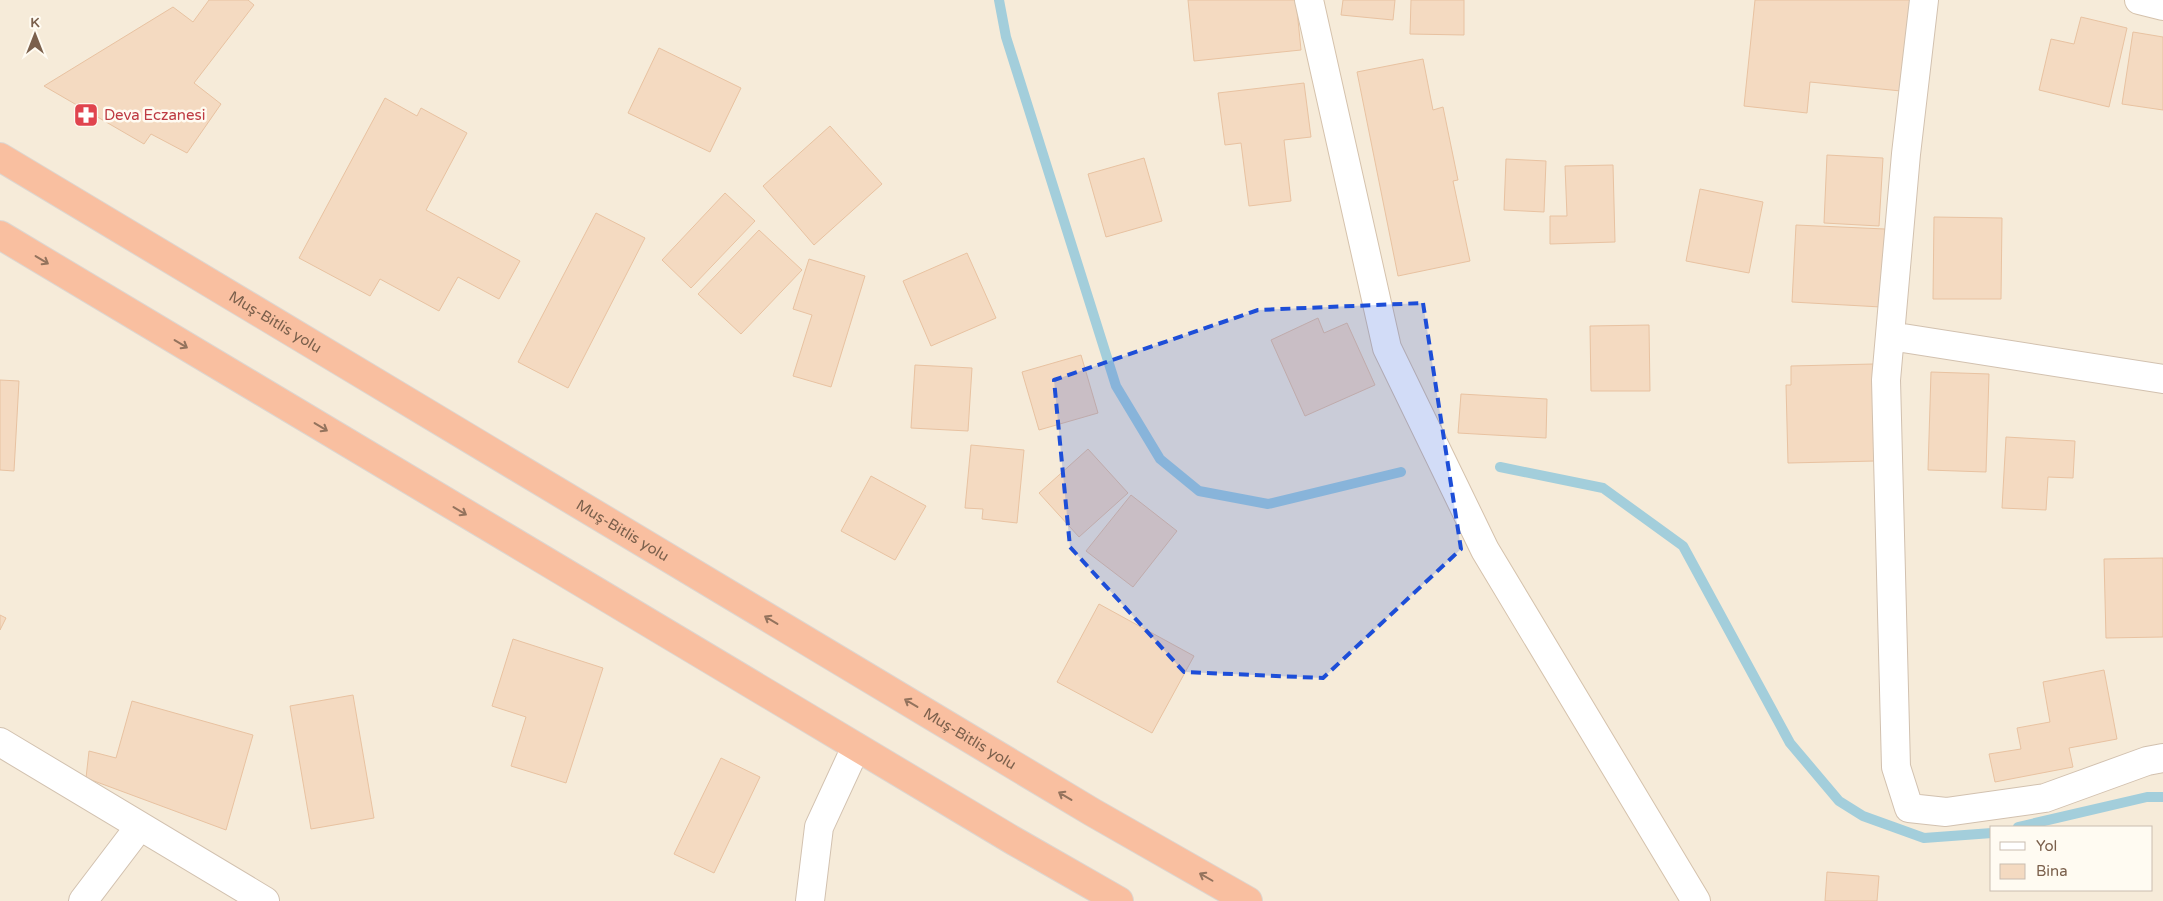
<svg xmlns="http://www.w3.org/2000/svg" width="2163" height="901" font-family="'Varela Round',sans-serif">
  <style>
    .residential { fill: #f6ebd9; fill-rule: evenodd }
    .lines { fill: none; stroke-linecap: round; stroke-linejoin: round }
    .stream { stroke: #a3cedb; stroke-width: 10 }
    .building { fill: #f4dac1; stroke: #e8c2a1 }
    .street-casing { stroke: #d2c1af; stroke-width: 30 }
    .secondary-casing { stroke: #d5c2ac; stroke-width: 30 }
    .highway-casing { stroke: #ddd6d0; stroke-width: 30 }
    .street { stroke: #fff; stroke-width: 28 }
    .secondary { stroke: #fff; stroke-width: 28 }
    .highway { stroke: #f9bfa0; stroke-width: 28 }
    .oneway { stroke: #94735d }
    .marked { fill: #1d4ed8; fill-opacity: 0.2; stroke: #1d4ed8; stroke-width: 4; stroke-dasharray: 10 6; stroke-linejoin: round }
    .labels { text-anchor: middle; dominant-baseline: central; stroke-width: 5; stroke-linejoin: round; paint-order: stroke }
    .health-label { font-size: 15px; fill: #be3a42; stroke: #fffbf2; text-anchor: start }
    .street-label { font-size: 15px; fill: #7b604c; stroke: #fffbf2 }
  </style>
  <rect width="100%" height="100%" fill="#fdf8eb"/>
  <!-- residential -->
  <path class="residential" d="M 0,0 L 2163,0 L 2163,901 L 0,901 ZM 1992,827 L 2152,827 L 2152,890 L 1992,890 Z"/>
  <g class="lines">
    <!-- stream -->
    <path class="stream" d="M 999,0 L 1006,37 L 1116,386 L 1160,459 L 1199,491 L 1268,504 L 1401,472
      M 1500,467 L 1603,488 L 1683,546 L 1790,743 L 1839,801 L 1863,816 L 1924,838 L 1992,833
      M 2018,827 L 2147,797 L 2163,797"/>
  </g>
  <!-- building -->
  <path class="building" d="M 209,0 L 248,0 L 254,5 L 194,83 L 221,104 L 187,153 L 151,134 L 144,144 L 44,86 L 173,7 L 193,22 Z
    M 1188,0 L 1296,0 L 1301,50 L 1194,61 Z
    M 1343,0 L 1395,0 L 1393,20 L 1341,15 Z
    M 1411,0 L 1464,0 L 1464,35 L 1410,34 Z
    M 1755,0 L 1911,0 L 1901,91 L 1810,82 L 1807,113 L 1744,106 Z
    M 2081,17 L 2127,28 L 2109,107 L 2039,90 L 2051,39 L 2074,44 Z
    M 2133,32 L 2163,37 L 2163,110 L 2122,104 Z
    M 659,48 L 741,88 L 710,152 L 628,113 Z
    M 1423,59 L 1433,110 L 1443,107 L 1458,180 L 1453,181 L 1470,261 L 1398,276 L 1357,72 Z
    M 1304,83 L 1311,137 L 1284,140 L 1291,201 L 1249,206 L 1241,143 L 1225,145 L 1218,93 Z
    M 385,98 L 417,116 L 421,108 L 467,133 L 426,210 L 520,261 L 499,299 L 458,277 L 439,311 L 380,279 L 370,296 L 299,258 Z
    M 830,126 L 882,184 L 814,245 L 763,186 Z
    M 1827,155 L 1883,158 L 1879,226 L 1824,223 Z
    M 1144,158 L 1162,221 L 1106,237 L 1088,174 Z
    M 1506,159 L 1546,161 L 1544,212 L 1504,210 Z
    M 1613,165 L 1615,242 L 1550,244 L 1550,216 L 1567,216 L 1565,166 Z
    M 1700,189 L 1763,202 L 1749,273 L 1686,261 Z
    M 725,193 L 755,221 L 691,288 L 662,260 Z
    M 596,213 L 645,238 L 568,388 L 518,362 Z
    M 1934,217 L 2002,218 L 2001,299 L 1933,299 Z
    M 1796,225 L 1885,229 L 1881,307 L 1792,302 Z
    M 759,230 L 802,270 L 741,334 L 698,294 Z
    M 967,253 L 996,318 L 931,346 L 903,281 Z
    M 809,259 L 865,276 L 831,387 L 793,376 L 812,315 L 793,309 Z
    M 1318,318 L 1324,333 L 1347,323 L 1375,385 L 1305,416 L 1271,340 Z
    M 1649,325 L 1650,391 L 1591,391 L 1590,326 Z
    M 1081,355 L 1098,413 L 1039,430 L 1022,372 Z
    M 1873,364 L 1875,461 L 1788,463 L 1786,385 L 1791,385 L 1791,366 Z
    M 915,365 L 972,368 L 968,431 L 911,428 Z
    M 1931,372 L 1989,374 L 1986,472 L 1928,470 Z
    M 0,380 L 19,381 L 14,471 L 0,470 Z
    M 1461,394 L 1547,399 L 1546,438 L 1458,433 Z
    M 2006,437 L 2075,441 L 2073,478 L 2048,477 L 2046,510 L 2002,508 Z
    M 971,445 L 1024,450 L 1017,523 L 982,519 L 983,509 L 965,508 Z
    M 1088,449 L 1128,493 L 1079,537 L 1039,493 Z
    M 871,476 L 926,506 L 895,560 L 841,531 Z
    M 1131,495 L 1177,531 L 1133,587 L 1086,551 Z
    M 2163,558 L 2163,637 L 2106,638 L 2104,559 Z
    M 1099,604 L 1194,656 L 1152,733 L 1057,682 Z
    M 0,615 L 6,618 L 0,630 Z
    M 513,639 L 603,668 L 566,783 L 511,766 L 526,717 L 492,706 Z
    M 2104,670 L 2117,739 L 2069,748 L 2073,767 L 1995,782 L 1989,754 L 2021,749 L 2017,728 L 2050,722 L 2043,682 Z
    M 353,695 L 374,818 L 311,829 L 290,706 Z
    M 132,701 L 253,735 L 226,830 L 86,778 L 89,751 L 116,758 Z
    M 721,758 L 760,777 L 714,873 L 674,854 Z
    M 1827,872 L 1879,876 L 1877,901 L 1825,901 Z"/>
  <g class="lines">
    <defs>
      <path id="street" d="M 1924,0 L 1906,154 L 1886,380 L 1896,767 L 1909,808 L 1946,812 L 2045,798 L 2147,761 L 2163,758
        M 1890,336 L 2163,379
        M 0,742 L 265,901
        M 83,901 L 140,826
        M 810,901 L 819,827 L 856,747"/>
      <path id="secondary" d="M 1309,0 L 1387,348 L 1485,550 L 1696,901
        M 2139,0 L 2163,6"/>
      <g id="highway">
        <path id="s1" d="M 0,157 L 1092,812 L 1248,901"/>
        <path d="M 0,235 L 1014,841 L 1119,901"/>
      </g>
    </defs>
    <!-- street casing -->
    <use href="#street" class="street-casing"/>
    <!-- secondary casing -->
    <use href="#secondary" class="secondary-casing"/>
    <!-- highway casing -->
    <use href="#highway" class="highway-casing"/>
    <!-- street -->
    <use href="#street" class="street"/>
    <!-- secondary -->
    <use href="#secondary" class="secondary"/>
    <!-- highway -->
    <use href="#highway" class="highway"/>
  </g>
  <!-- one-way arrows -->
  <defs><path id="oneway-shaft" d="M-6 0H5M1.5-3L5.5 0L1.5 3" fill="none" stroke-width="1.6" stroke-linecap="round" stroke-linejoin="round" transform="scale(1.25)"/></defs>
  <g class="oneway">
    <use href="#oneway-shaft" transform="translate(42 260) rotate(31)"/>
    <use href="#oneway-shaft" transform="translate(181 344) rotate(31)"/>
    <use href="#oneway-shaft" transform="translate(321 427) rotate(31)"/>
    <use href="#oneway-shaft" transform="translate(460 511) rotate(31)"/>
    <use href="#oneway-shaft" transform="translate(771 620) rotate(-149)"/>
    <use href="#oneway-shaft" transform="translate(911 703) rotate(-149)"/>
    <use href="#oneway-shaft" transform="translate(1065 796) rotate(-149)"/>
    <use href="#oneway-shaft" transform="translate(1206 877) rotate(-150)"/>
  </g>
  <!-- marked area -->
  <path class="marked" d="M 1423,303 L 1461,549 L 1323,678 L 1184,672 L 1070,547 L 1054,380 L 1258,310 Z"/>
  <!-- icons -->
  <defs>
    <symbol id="pharmacy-square" viewBox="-11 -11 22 22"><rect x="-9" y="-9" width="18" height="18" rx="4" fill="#e0444e" stroke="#fffbf2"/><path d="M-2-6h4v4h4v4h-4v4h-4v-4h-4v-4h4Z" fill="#fff"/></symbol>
  </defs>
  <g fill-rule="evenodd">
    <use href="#pharmacy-square" x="72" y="101" width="28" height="28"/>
  </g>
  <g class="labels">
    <!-- health labels -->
    <g class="health-label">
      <text x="104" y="115">Deva Eczanesi</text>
    </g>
    <!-- street labels -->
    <g class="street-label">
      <text stroke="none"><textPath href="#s1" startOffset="321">Muş-Bitlis yolu</textPath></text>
      <text stroke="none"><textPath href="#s1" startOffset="726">Muş-Bitlis yolu</textPath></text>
      <text stroke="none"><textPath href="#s1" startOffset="1131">Muş-Bitlis yolu</textPath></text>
    </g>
  </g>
  <!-- legend -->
  <rect x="1990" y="826" width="162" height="65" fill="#fffbf2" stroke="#cabdb0"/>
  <rect x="2000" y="842" width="25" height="8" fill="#ffffff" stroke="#cabdb0"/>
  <text x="2036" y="851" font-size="15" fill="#7b604c">Yol</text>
  <rect x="2000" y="864" width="25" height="15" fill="#f4dac1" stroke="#cabdb0"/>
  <text x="2036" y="876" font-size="15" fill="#7b604c">Bina</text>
  <!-- north arrow -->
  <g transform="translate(35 35)" stroke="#fffbf2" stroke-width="4" paint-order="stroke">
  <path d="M0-4L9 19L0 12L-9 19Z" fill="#7b604c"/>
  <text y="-8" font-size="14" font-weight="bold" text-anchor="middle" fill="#7b604c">K</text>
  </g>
</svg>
